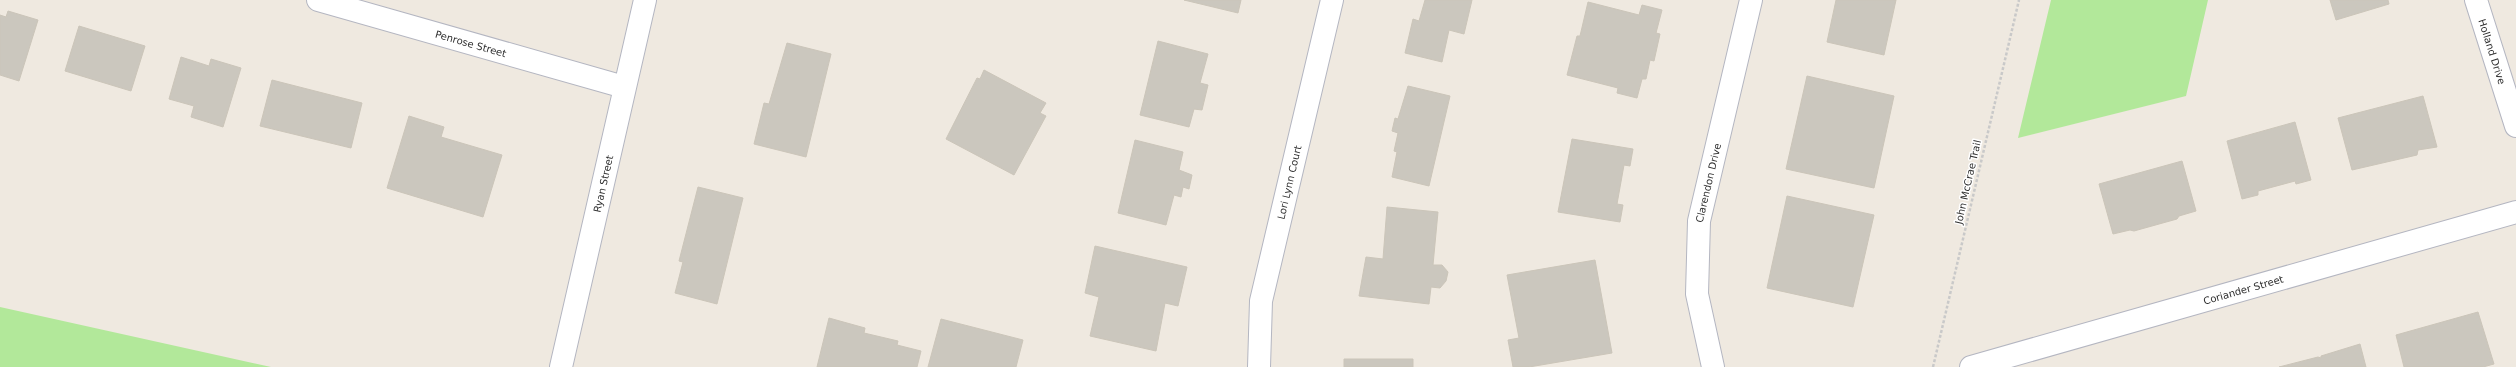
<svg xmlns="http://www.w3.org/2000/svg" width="2516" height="367" font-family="'DejaVu Sans',sans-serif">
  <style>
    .green { fill: #b2e89a }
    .building { fill: #cbc7be; stroke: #cbc5b9 }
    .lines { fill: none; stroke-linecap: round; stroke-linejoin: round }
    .minor-casing { stroke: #b4b6c1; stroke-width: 24 }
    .tertiary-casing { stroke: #b4b6c1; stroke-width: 24 }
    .path { stroke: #c9c9c9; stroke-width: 2.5; stroke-dasharray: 3 2; stroke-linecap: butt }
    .minor { stroke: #fff; stroke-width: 22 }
    .tertiary { stroke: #fff; stroke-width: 22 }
    .labels { text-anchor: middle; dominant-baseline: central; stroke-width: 3; stroke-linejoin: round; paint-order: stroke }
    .street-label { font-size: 10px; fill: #2e2e2e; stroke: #fff }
  </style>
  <rect width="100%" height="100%" fill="#efe9e0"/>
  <!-- green -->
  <path class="green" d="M 2051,0 L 2208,0 L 2186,96 L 2018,138 Z
    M 0,307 L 271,367 L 0,367 Z"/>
  <!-- building -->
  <path class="building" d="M 1184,0 L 1241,0 L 1238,13 Z
    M 1425,0 L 1472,0 L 1464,34 L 1449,30 L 1442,62 L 1405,53 L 1413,19 L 1419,21 Z
    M 1836,0 L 1896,0 L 1884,55 L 1827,42 Z
    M 2330,0 L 2388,0 L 2389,4 L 2336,20 Z
    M 1588,2 L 1639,15 L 1642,5 L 1662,10 L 1656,33 L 1660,34 L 1654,61 L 1650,60 L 1646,79 L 1642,79 L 1637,98 L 1617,93 L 1618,88 L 1567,75 L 1577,36 L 1580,36 Z
    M 8,11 L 38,20 L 19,81 L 0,75 L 0,15 L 6,17 Z
    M 79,26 L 145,46 L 131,91 L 65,71 Z
    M 1158,41 L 1208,54 L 1200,83 L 1208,85 L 1202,110 L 1194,109 L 1189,127 L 1140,115 Z
    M 787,43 L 831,54 L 806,157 L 754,144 L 764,103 L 769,104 Z
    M 181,57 L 209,66 L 211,59 L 241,68 L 223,127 L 191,117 L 194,106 L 169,99 Z
    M 984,70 L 1046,103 L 1040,113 L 1046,116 L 1014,175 L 946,139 L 977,78 L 980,79 Z
    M 1807,76 L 1894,96 L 1874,188 L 1786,169 Z
    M 272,80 L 362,103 L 351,148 L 260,126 Z
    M 1408,86 L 1450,96 L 1429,186 L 1392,177 L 1397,152 L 1394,151 L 1398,133 L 1392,131 L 1395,118 L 1398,119 Z
    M 2423,96 L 2437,147 L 2418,150 L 2417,155 L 2352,170 L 2338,118 Z
    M 409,116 L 444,127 L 441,137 L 502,155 L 483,217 L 387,188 Z
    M 2295,122 L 2311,180 L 2296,184 L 2295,181 L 2258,191 L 2258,195 L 2242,199 L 2227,141 Z
    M 1572,139 L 1633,149 L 1630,166 L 1624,165 L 1617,204 L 1623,205 L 1620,222 L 1558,212 Z
    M 1135,140 L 1183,152 L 1179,170 L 1192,175 L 1189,189 L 1183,187 L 1181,197 L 1174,195 L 1166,225 L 1118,213 Z
    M 2182,161 L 2196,211 L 2179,216 L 2177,219 L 2134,231 L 2130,230 L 2113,234 L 2099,184 Z
    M 698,187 L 743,198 L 717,304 L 675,293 L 683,262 L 679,261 Z
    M 1787,196 L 1874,215 L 1853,307 L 1767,288 Z
    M 1387,207 L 1438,212 L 1433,265 L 1442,265 L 1448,272 L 1446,281 L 1440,288 L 1431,287 L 1429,304 L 1359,296 L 1366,257 L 1383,259 Z
    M 1095,246 L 1187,267 L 1178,306 L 1165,303 L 1156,351 L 1090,336 L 1099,297 L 1085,293 Z
    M 1595,260 L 1612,353 L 1529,367 L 1513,367 L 1508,340 L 1519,338 L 1507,275 Z
    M 2478,312 L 2494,364 L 2483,367 L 2404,367 L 2396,335 Z
    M 829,318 L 865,328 L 864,333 L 898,341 L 897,345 L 921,351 L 917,367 L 817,367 Z
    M 941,319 L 1023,340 L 1016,367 L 928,367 Z
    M 2360,344 L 2366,367 L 2279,367 L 2318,357 L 2321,358 L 2321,356 Z
    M 1344,359 L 1413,359 L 1413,367 L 1344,367 Z"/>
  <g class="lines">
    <defs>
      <g id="minor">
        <path id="s1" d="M 318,0 L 624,87"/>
        <path id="s2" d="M 2476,0 L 2516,126"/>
        <path id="s3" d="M 1259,367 L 1261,301 L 1332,0"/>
        <path id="s4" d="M 1713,367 L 1697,294 L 1699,221 L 1751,0"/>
        <path id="s5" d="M 1971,367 L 2516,212"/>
      </g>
      <g id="tertiary">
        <path id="s6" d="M 561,367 L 645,0"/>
      </g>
    </defs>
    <!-- minor casing -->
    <use href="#minor" class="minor-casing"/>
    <!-- tertiary casing -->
    <use href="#tertiary" class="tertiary-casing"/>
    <!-- path -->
    <path class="path" d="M 1933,367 L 2019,0"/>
    <!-- minor -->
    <use href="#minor" class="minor"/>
    <!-- tertiary -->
    <use href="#tertiary" class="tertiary"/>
  </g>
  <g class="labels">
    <!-- street labels -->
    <g class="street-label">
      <text stroke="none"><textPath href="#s1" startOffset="159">Penrose Street</textPath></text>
      <text stroke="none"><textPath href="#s2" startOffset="54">Holland Drive</textPath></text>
      <text transform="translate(1968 182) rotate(-77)">John McCrae Trail</text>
      <text stroke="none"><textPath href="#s6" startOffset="188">Ryan Street</textPath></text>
      <text stroke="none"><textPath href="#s3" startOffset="188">Lori Lynn Court</textPath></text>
      <text stroke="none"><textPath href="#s4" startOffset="187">Clarendon Drive</textPath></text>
      <text stroke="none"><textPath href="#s5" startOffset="283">Coriander Street</textPath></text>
    </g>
  </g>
</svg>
